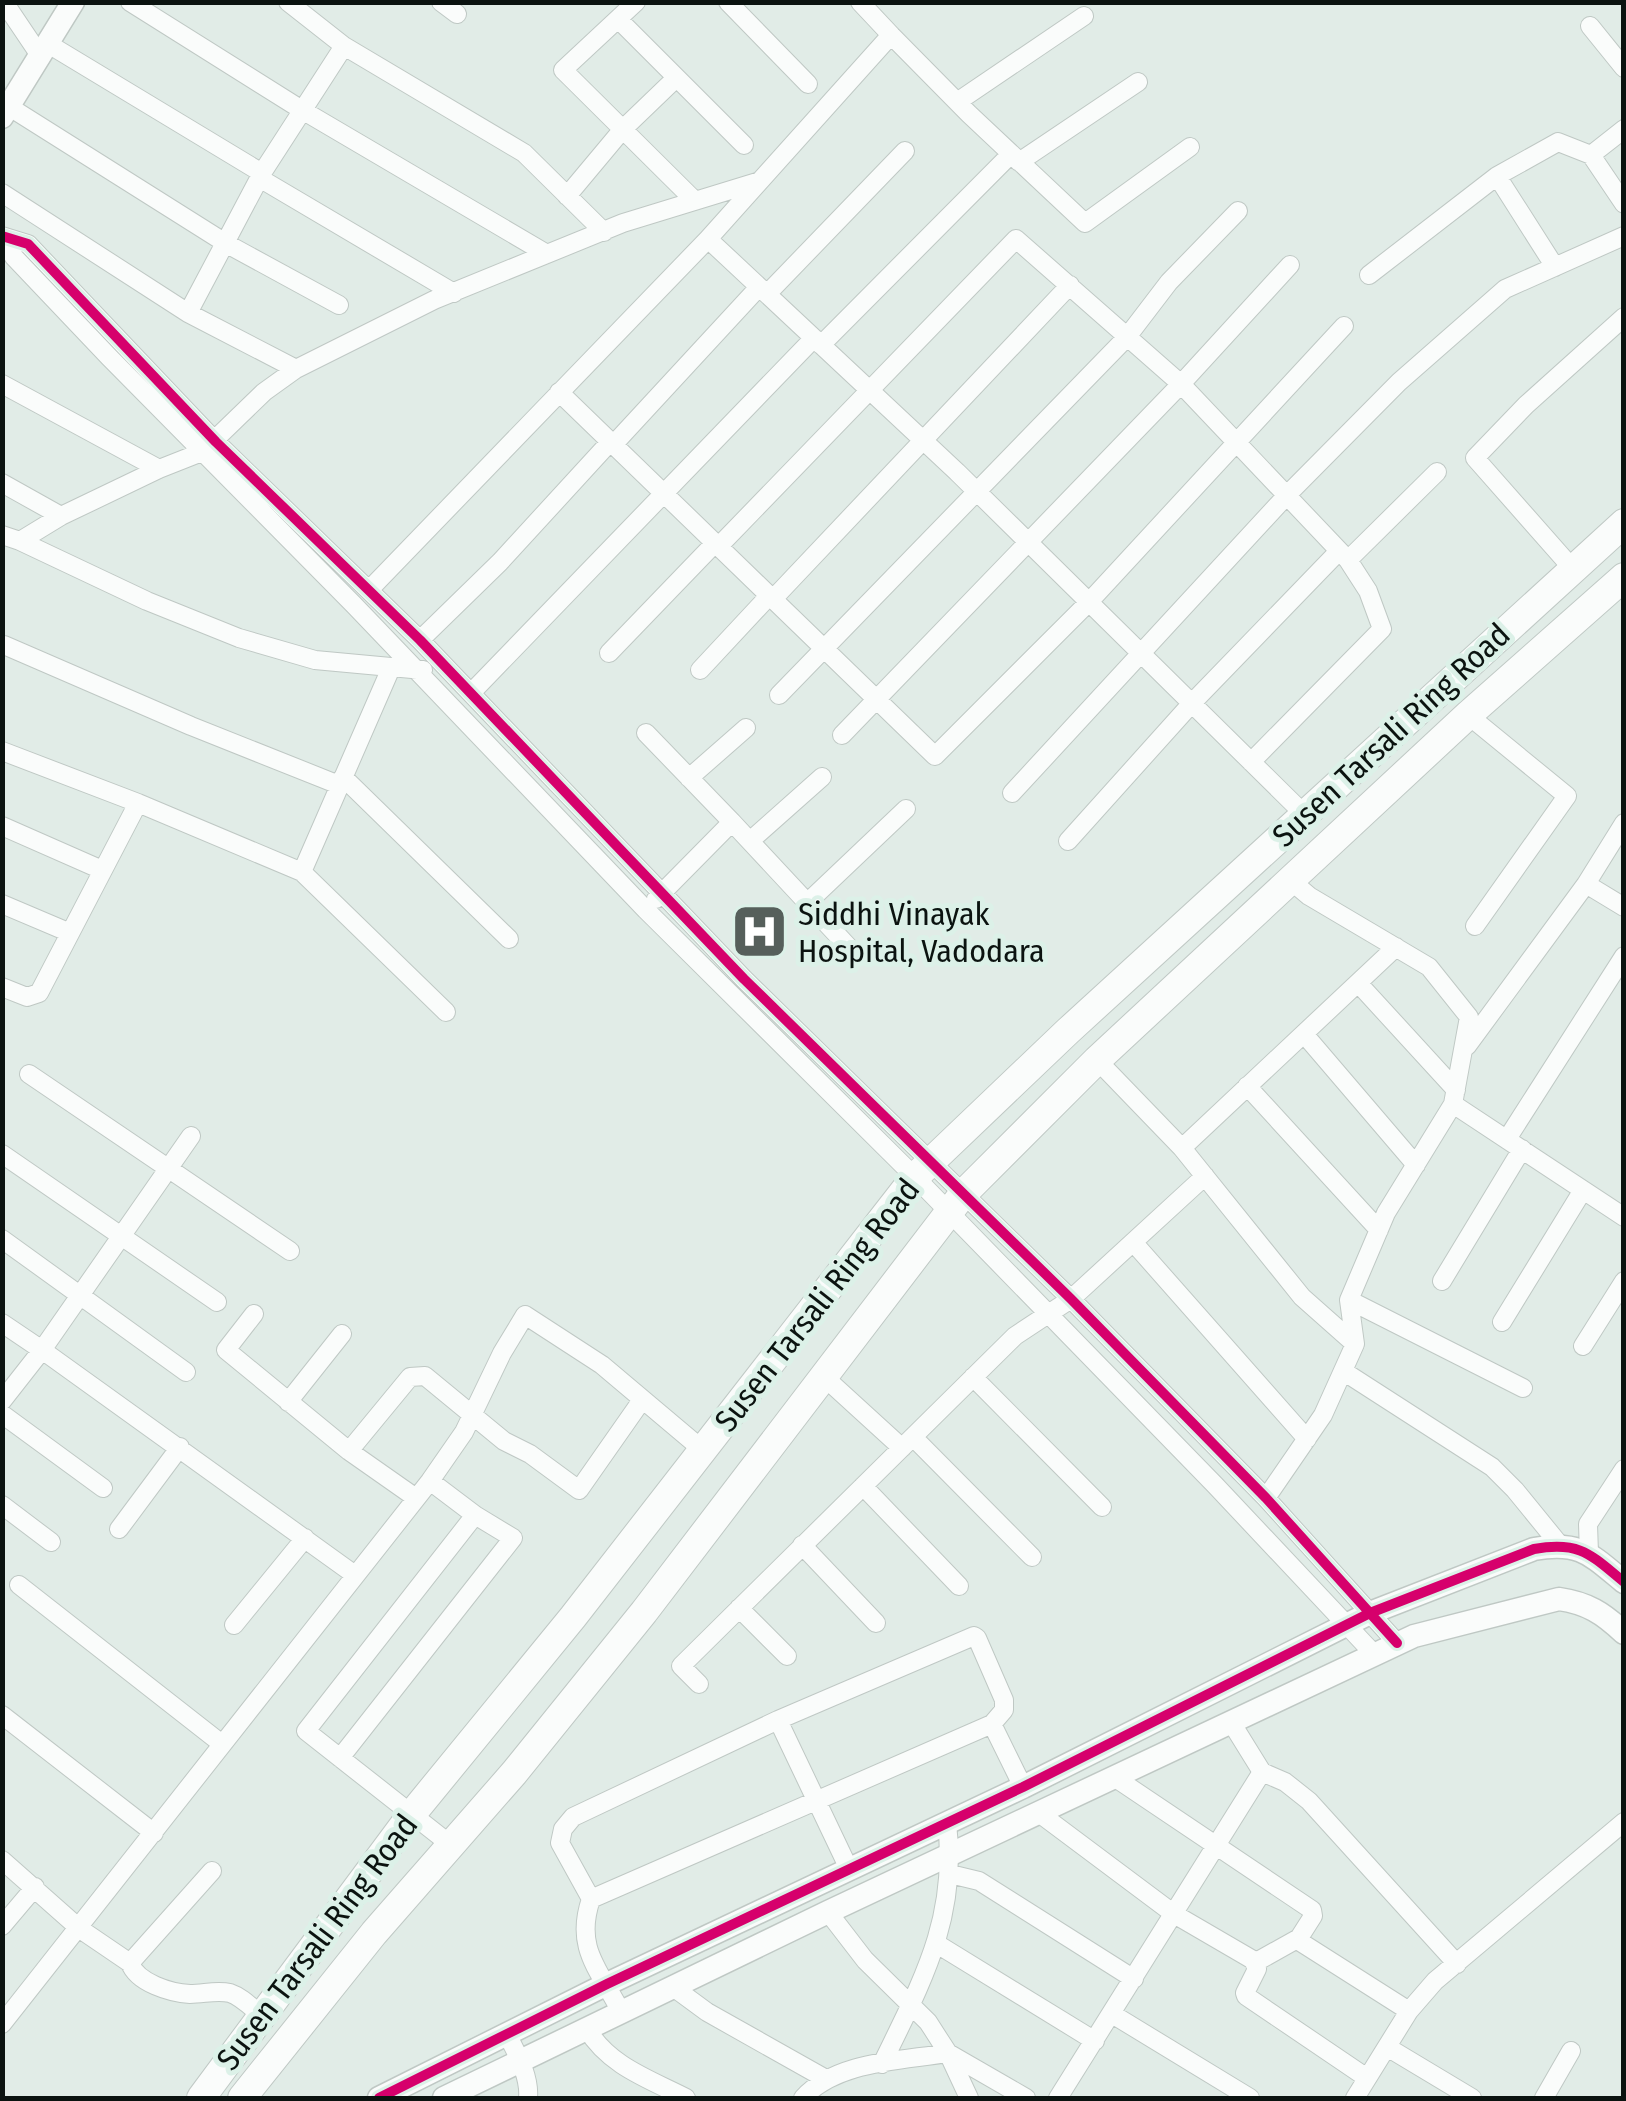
<svg xmlns="http://www.w3.org/2000/svg" width="1626" height="2101" font-family="'Fira Sans Condensed',sans-serif">
  <style>
    .lines { fill: none; stroke-linecap: round; stroke-linejoin: round }
    .minor-casing { stroke: #bfc8c4; stroke-width: 20 }
    .tertiary-casing { stroke: #bfc8c4; stroke-width: 25 }
    .primary-casing { stroke: #bfc8c4; stroke-width: 30 }
    .minor { stroke: #fafcfb; stroke-width: 18 }
    .tertiary { stroke: #fafcfb; stroke-width: 22 }
    .primary { stroke: #fafcfb; stroke-width: 28 }
    .cycleway-casing { stroke: #dcf1e8; stroke-width: 16 }
    .cycleway { stroke: #d6006c; stroke-width: 10 }
    .labels { text-anchor: middle; dominant-baseline: central; stroke-width: 10; stroke-linejoin: round; paint-order: stroke }
    .street-label { font-size: 32px; fill: #0b1310; stroke: #dcf1e8 }
    .poi-label { font-size: 32px; fill: #0b1310; stroke: #dcf1e8; text-anchor: start }
  </style>
  <rect width="100%" height="100%" fill="#e1ece7"/>
  <g class="lines">
    <defs>
      <path id="minor" d="M 4,2 L 41,57
        M 130,2 L 302,110 L 547,254
        M 441,2 L 457,14
        M 636,2 L 563,70 L 695,201
        M 728,2 L 808,84
        M 860,2 L 891,35
        M 618,19 L 744,145
        M 1590,26 L 1624,68
        M 50,45 L 262,173
        M 344,46 L 524,153 L 604,232
        M 957,102 L 1084,16
        M 8,106 L 227,244 L 339,305
        M 1591,155 L 1624,129
        M 1019,162 L 1138,82
        M 1497,176 L 1555,267
        M 261,179 L 454,293
        M 2,193 L 188,313 L 296,369
        M 567,196 L 623,129 L 675,79
        M 2,236 L 28,244 L 216,442 L 420,640 L 744,979 L 1071,1299 L 1266,1498 L 1397,1643
        M 2,237 L 14,257 L 109,357 L 354,605 L 646,910 L 915,1177 L 1215,1485 L 1374,1654
        M 708,239 L 891,35 L 969,114 L 1085,223 L 1190,147
        M 1369,275 L 1497,176 L 1558,142 L 1591,155 L 1624,204
        M 767,294 L 905,151
        M 188,313 L 262,173 L 344,46 L 288,2
        M 821,345 L 1011,154
        M 2,384 L 159,469
        M 559,392 L 935,756 L 1089,602 L 1344,326
        M 613,445 L 759,287
        M 2,483 L 61,516
        M 2,535 L 20,541 L 61,516 L 159,469 L 202,452 L 264,392 L 296,369 L 434,300 L 623,223 L 760,181
        M 20,541 L 147,601 L 239,638 L 315,660 L 423,670
        M 718,547 L 1016,239 L 1181,384 L 1348,560 L 1368,591 L 1382,629 L 1251,762
        M 1348,560 L 1437,472
        M 1572,568 L 1475,458 L 1526,405 L 1624,317
        M 369,590 L 708,239 L 957,472 L 1304,814
        M 773,599 L 1070,285
        M 420,640 L 500,562 L 610,442
        M 4,645 L 191,726 L 339,785
        M 609,653 L 715,543
        M 391,668 L 302,872 L 446,1012
        M 700,670 L 769,596
        M 471,693 L 814,338
        M 779,695 L 1127,337 L 1169,282 L 1238,211
        M 1468,715 L 1567,796 L 1475,926
        M 646,733 L 732,822
        M 842,735 L 1181,384 L 1290,265
        M 2,751 L 138,803
        M 343,777 L 509,939
        M 689,778 L 746,728
        M 1012,793 L 1287,495 L 1399,382 L 1505,289 L 1624,236
        M 2,826 L 102,870
        M 750,841 L 822,777
        M 1068,841 L 1192,703 L 1339,551
        M 1586,884 L 1624,823
        M 656,899 L 732,822 L 855,954
        M 807,903 L 906,809
        M 2,904 L 68,932
        M 1358,983 L 1456,1090
        M 2,987 L 27,997 L 39,993 L 138,803 L 302,872
        M 1304,1034 L 1416,1165
        M 1467,1046 L 1586,884 L 1624,907
        M 1097,1060 L 1182,1148
        M 29,1074 L 290,1251
        M 1247,1086 L 1379,1230
        M 1453,1104 L 1624,1217
        M 191,1136 L 42,1350 L 355,1575
        M 1507,1139 L 1624,956
        M 2,1154 L 217,1302
        M 2,1239 L 186,1372
        M 1133,1242 L 1307,1439
        M 1442,1281 L 1522,1149
        M 1349,1300 L 1523,1388
        M 254,1314 L 226,1350 L 349,1451 L 416,1498
        M 1502,1322 L 1583,1190
        M 2,1323 L 42,1350 L 2,1401
        M 1355,1344 L 1302,1297 L 1182,1148 L 1396,947
        M 1583,1346 L 1624,1281
        M 1343,1371 L 1492,1467 L 1515,1490 L 1559,1544
        M 822,1375 L 902,1448
        M 973,1377 L 1102,1507
        M 288,1402 L 342,1334
        M 2,1414 L 103,1488
        M 913,1437 L 1032,1557
        M 349,1451 L 410,1377 L 425,1376 L 504,1441 L 530,1454 L 579,1490 L 642,1400
        M 430,1481 L 475,1515 L 306,1731 L 451,1845
        M 863,1486 L 959,1586
        M 1266,1498 L 1323,1415 L 1355,1344 L 1349,1300 L 1386,1213 L 1453,1104 L 1469,1017 L 1429,967 L 1309,896 L 1290,880
        M 2,1505 L 51,1542
        M 119,1529 L 180,1447
        M 802,1545 L 876,1623
        M 1589,1553 L 1588,1524 L 1624,1469
        M 19,1585 L 222,1744
        M 739,1608 L 787,1656
        M 234,1625 L 305,1538
        M 699,1684 L 681,1666 L 1015,1336 L 1071,1299 L 1205,1176
        M 2,1715 L 154,1833
        M 778,1720 L 849,1869
        M 992,1724 L 1023,1787
        M 340,1758 L 513,1538 L 475,1515
        M 1262,1772 L 1285,1782 L 1309,1801 L 1457,1964
        M 1114,1777 L 1312,1910 L 1313,1916 L 1299,1938 L 1302,1943 L 1409,2011
        M 1039,1813 L 1174,1914 L 1253,1960 L 1257,1969 L 1245,1993 L 1246,1996 L 1367,2078
        M 2,1860 L 80,1929 L 130,1963 L 212,1871
        M 950,1874 L 979,1881 L 1134,1979
        M 591,1899 L 560,1843 L 563,1829 L 573,1817 L 778,1720 L 974,1636 L 977,1638 L 1004,1700 L 1004,1710 L 992,1724 L 591,1899 C 574,1949 600,1970 621,2012
        M 828,1912 L 865,1960 L 928,2022 L 948,2053 L 969,2098
        M 2,1926 L 35,1887
        M 937,1944 L 1095,2041
        M 1256,1962 L 1299,1938
        M 130,1963 C 137,1983 171,1993 190,1994 C 204,1994 216,1990 230,1993 C 242,1997 252,2008 262,2016
        M 673,1987 L 707,2012 L 826,2079
        M 1112,2014 L 1250,2098
        M 2,2024 L 430,1481 L 464,1432 L 502,1353 L 525,1315 L 602,1365 L 704,1451
        M 587,2029 C 609,2066 649,2079 686,2098
        M 507,2034 C 517,2054 530,2076 528,2098
        M 1387,2047 L 1472,2098
        M 882,2064 C 922,1981 958,1919 947,1823
        M 803,2098 C 837,2061 901,2061 948,2053 L 1026,2098
        M 1058,2098 L 1262,1772 L 1231,1722
        M 1355,2098 L 1409,2011 L 1435,1981 L 1624,1822
        M 1544,2098 L 1571,2051"/>
      <path id="tertiary" d="M 2,117 L 73,2
        M 379,2098 L 607,1984 L 1023,1787 L 1370,1613 L 1534,1549 C 1580,1541 1590,1554 1624,1582
        M 444,2098 L 828,1912 L 1414,1636 L 1559,1599 C 1587,1603 1603,1613 1624,1633"/>
      <path id="primary" d="M 201,2098 L 412,1814 L 573,1617 L 915,1177 L 1068,1031 L 1624,523
        M 242,2098 L 374,1933 L 514,1773 L 644,1612 L 963,1194 L 1097,1060 L 1468,715 L 1624,577"/>
    </defs>
    <!-- minor casing -->
    <use href="#minor" class="minor-casing"/>
    <!-- tertiary casing -->
    <use href="#tertiary" class="tertiary-casing"/>
    <!-- primary casing -->
    <use href="#primary" class="primary-casing"/>
    <!-- minor -->
    <use href="#minor" class="minor"/>
    <!-- tertiary -->
    <use href="#tertiary" class="tertiary"/>
    <!-- primary -->
    <use href="#primary" class="primary"/>
    <defs>
      <path id="cycleway" d="M 2,236 L 28,244 L 216,442 L 420,640 L 744,979 L 1071,1299 L 1266,1498 L 1397,1643
        M 379,2098 L 607,1984 L 1023,1787 L 1370,1613 L 1534,1549 C 1580,1541 1590,1554 1624,1582"/>
    </defs>
    <!-- cycleway casing -->
    <use href="#cycleway" class="cycleway-casing"/>
    <!-- cycleway -->
    <use href="#cycleway" class="cycleway"/>
  </g>
  <!-- icons -->
  <defs>
    <symbol id="hospital-square" viewBox="-11 -11 22 22"><rect x="-9" y="-9" width="18" height="18" rx="4" fill="#565f5b" stroke="#dcf1e8"/><path d="M-5-5h3v3.5h4V-5h3V5h-3V1.5h-4V5h-3Z" fill="#fff"/></symbol>
  </defs>
  <g fill-rule="evenodd">
    <use href="#hospital-square" x="728" y="900" width="63" height="63"/>
  </g>
  <g class="labels">
    <!-- street labels -->
    <g class="street-label">
      <text transform="translate(1391 735) rotate(-43)">Susen Tarsali Ring Road</text>
      <text transform="translate(817 1305) rotate(-52)">Susen Tarsali Ring Road</text>
      <text transform="translate(317 1942) rotate(-53)">Susen Tarsali Ring Road</text>
    </g>
    <!-- poi labels -->
    <g class="poi-label">
      <text x="798" y="914">Siddhi Vinayak<tspan x="798" dy="37">Hospital, Vadodara</tspan></text>
    </g>
  </g>
  <!-- border -->
  <rect width="1626" height="2101" fill="none" stroke="#0b1310" stroke-width="10"/>
</svg>
